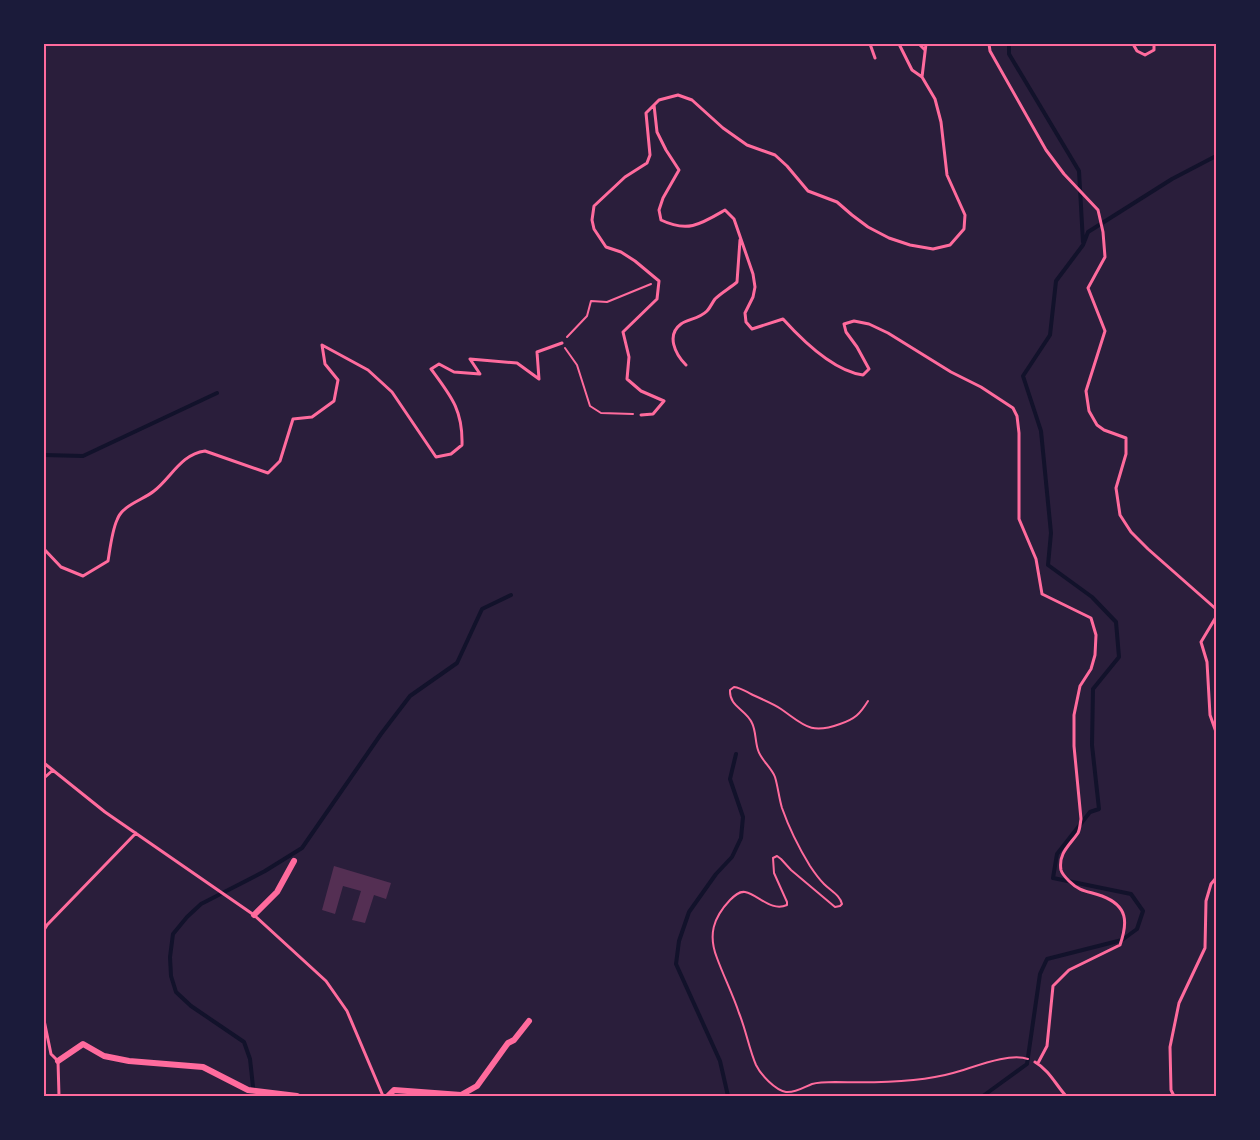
<svg xmlns="http://www.w3.org/2000/svg" width="1260" height="1140" font-family="'Playfair Display',serif">
  <style>
    .green { fill: #2a1e3b }
    .lines { fill: none; stroke-linecap: round; stroke-linejoin: round }
    .stream { stroke: #12122b; stroke-width: 4 }
    .building { fill: #542f53 }
    .path { stroke: #ff6b9d; stroke-width: 2 }
    .service { stroke: #ff6b9d; stroke-width: 3 }
    .minor { stroke: #ff6b9d; stroke-width: 6 }
    .neatline { fill: none; stroke: #ff6b9d; stroke-width: 2 }
  </style>
  <rect width="100%" height="100%" fill="#1b1b3a"/>
  <!-- green -->
  <path class="green" d="M 44,44 L 1216,44 L 1216,1096 L 44,1096 Z"/>
  <g class="lines">
    <!-- stream -->
    <path class="stream" d="M 1009,44 L 1009,54 L 1079,171 L 1083,242
      M 44,455 L 83,456 L 217,393
      M 254,1096 L 250,1059 L 244,1042 L 191,1006 L 176,992 L 171,976 L 170,957 L 173,934 L 187,917 L 201,904 L 265,871 L 302,848 L 381,734 L 410,696 L 457,663 L 482,609 L 511,595
      M 728,1096 L 720,1061 L 676,964 L 679,941 L 689,912 L 716,874 L 732,857 L 741,838 L 743,817 L 730,779 L 736,754
      M 983,1096 L 1027,1064 L 1040,974 L 1047,959 L 1122,940 L 1137,929 L 1143,911 L 1131,894 L 1053,878 L 1057,854 L 1090,812 L 1099,809 L 1092,745 L 1093,689 L 1119,657 L 1116,622 L 1092,597 L 1048,565 L 1051,533 L 1041,431 L 1023,376 L 1050,335 L 1056,281 L 1083,245 L 1088,232 L 1172,179 L 1216,156"/>
  </g>
  <!-- building -->
  <path class="building" d="M 334,866 L 391,883 L 386,899 L 374,895 L 365,923 L 352,920 L 361,891 L 343,886 L 335,914 L 322,910 Z"/>
  <g class="lines">
    <!-- path -->
    <path class="path" d="M 567,337 L 587,316 L 591,301 L 607,302 L 651,284
      M 565,348 L 577,365 L 590,406 L 601,413 L 633,414
      M 868,701 C 860,714 855,719 840,724 C 810,735 804,725 781,709 C 772,703 761,699 751,694 C 745,691 741,688 734,687 L 730,690 C 729,707 746,709 752,723 C 756,731 755,741 758,750 C 761,760 771,767 775,777 C 778,787 779,798 782,808 C 789,828 799,848 810,866 C 814,872 819,879 824,884 C 831,891 840,895 842,904 L 840,906 L 835,907 L 791,870 L 781,859 L 777,856 L 773,858 L 774,873 L 787,902 L 787,905 C 771,912 759,895 745,892 C 739,891 734,896 730,900 C 713,918 708,935 717,958 C 724,977 733,995 739,1013 C 746,1030 749,1049 756,1065 C 761,1075 775,1090 786,1092 C 796,1093 804,1087 812,1084 C 819,1082 828,1082 835,1082 C 871,1083 918,1083 953,1073 C 972,1068 1009,1052 1028,1059"/>
    <!-- service -->
    <path class="service" d="M 870,44 L 875,58
      M 899,44 L 912,70 L 922,77
      M 919,44 L 925,50
      M 926,44 L 922,77 L 935,99 L 941,122 L 947,175 L 965,215 L 964,229 L 950,245 L 933,249 L 910,245 L 889,238 L 868,227 L 852,215 L 837,202 L 808,191 L 787,166 L 775,155 L 747,145 L 723,128 L 692,100 L 678,95 L 659,100 L 654,105 L 657,132 L 666,150 L 679,170 L 663,198 L 659,210 L 661,220 C 688,233 701,224 725,210 L 734,219 L 753,274 L 755,287 L 753,297 L 745,313 L 746,322 L 752,329 L 783,319 C 802,340 833,371 863,375 L 869,369 L 857,347 L 846,332 L 844,324 L 854,321 L 869,324 L 888,333 L 951,372 L 981,387 L 1013,408 L 1017,416 L 1019,433 L 1019,519 L 1036,559 L 1042,594 L 1091,618 L 1096,635 L 1095,655 L 1091,669 L 1080,686 L 1074,715 L 1074,746 L 1081,819 C 1080,824 1080,829 1078,833 C 1070,845 1058,853 1061,870 C 1062,874 1066,878 1069,881 C 1080,892 1088,891 1102,896 C 1128,906 1128,922 1120,945 L 1069,970 L 1053,986 L 1047,1046 L 1038,1063
      M 989,44 L 990,51 L 1046,150 L 1064,174 L 1098,210 L 1103,232 L 1105,257 L 1088,288 L 1105,331 L 1086,391 L 1089,411 L 1097,425 L 1104,430 L 1126,438 L 1126,454 L 1116,488 L 1120,515 L 1131,532 L 1148,549 L 1216,609
      M 1133,44 L 1137,51 L 1145,55 L 1154,50 L 1154,44
      M 686,365 C 675,354 666,335 681,324 C 688,319 699,319 707,311 C 710,308 712,303 715,299 C 721,293 730,288 737,282 L 740,240
      M 641,415 L 653,414 L 664,401 L 641,391 L 627,379 L 629,357 L 623,332 L 657,299 L 659,281 L 635,261 L 621,252 L 606,247 L 594,229 L 592,220 L 594,206 L 625,177 L 647,163 L 650,155 L 646,113 L 654,105
      M 44,549 L 61,567 L 83,576 L 108,561 C 110,549 112,531 117,520 C 122,505 143,500 154,491 C 171,478 181,454 205,451 L 268,473 L 280,461 L 293,419 L 312,417 L 334,401 L 338,380 L 325,364 L 322,345 L 368,370 L 392,392 L 436,457 L 451,454 L 462,445 C 463,410 451,396 431,369 L 439,364 L 454,372 L 480,374 L 470,359 L 517,363 L 539,379 L 537,352 L 562,343
      M 1216,617 L 1201,642 L 1207,662 L 1210,715 L 1216,732
      M 44,763 L 105,812 L 254,915 L 326,981 L 347,1011 L 383,1096
      M 44,778 L 53,770
      M 44,930 L 47,925 L 136,833
      M 44,1020 L 51,1054 L 58,1061 L 59,1096
      M 1035,1062 C 1049,1070 1056,1085 1066,1096
      M 1174,1096 L 1171,1090 L 1170,1047 L 1179,1003 L 1205,948 L 1206,901 L 1211,884 L 1216,878"/>
    <!-- minor -->
    <path class="minor" d="M 254,915 L 277,892 L 294,861
      M 58,1061 L 83,1044 L 104,1056 L 129,1061 L 203,1067 L 248,1090 L 297,1096
      M 388,1096 L 394,1090 L 461,1095 L 477,1086 L 508,1043 L 514,1040 L 529,1021"/>
  </g>
  <!-- border -->
  <rect width="1260" height="1140" fill="none" stroke="#1b1b3a" stroke-width="90"/>
  <rect x="45" y="45" width="1170" height="1050" class="neatline"/>
</svg>
